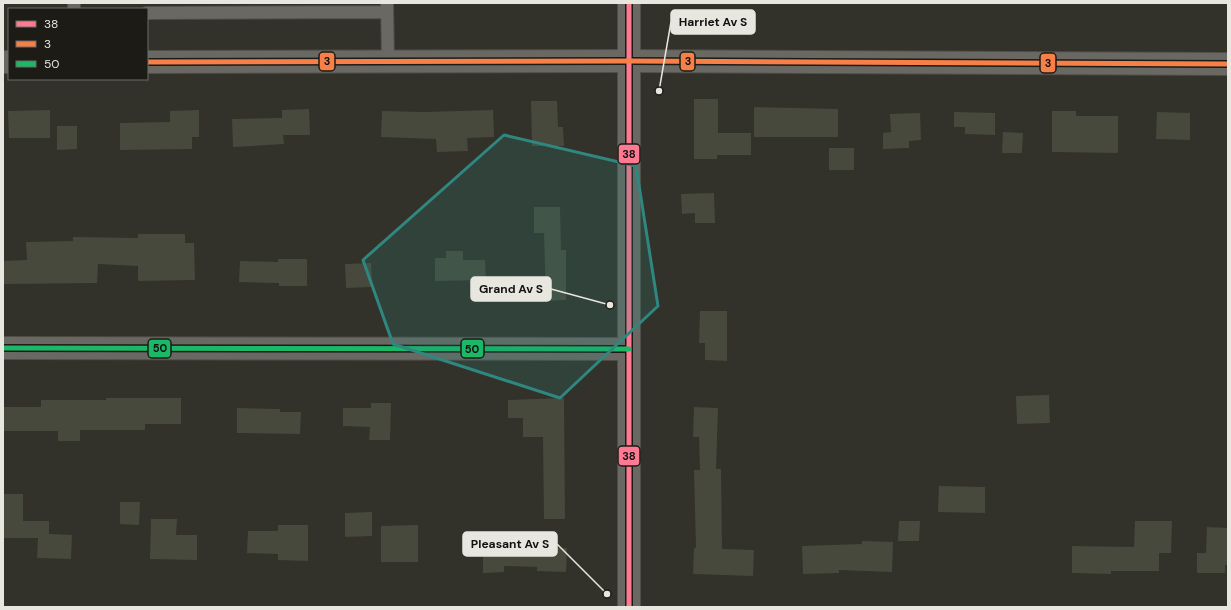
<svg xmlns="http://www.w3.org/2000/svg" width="1231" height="610" font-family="'DM Sans',sans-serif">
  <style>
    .building { fill: #47493d }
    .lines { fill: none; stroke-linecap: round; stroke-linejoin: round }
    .service-casing { stroke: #4f4e48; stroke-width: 14 }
    .minor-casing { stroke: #4f4e48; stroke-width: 24 }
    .tertiary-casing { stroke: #4f4e48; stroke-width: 24 }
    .service { stroke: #696863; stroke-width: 12 }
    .minor { stroke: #696863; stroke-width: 22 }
    .tertiary { stroke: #696863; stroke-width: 22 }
    .bus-1-casing { stroke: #1c1b15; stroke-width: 8 }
    .bus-2-casing { stroke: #1c1b15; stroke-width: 8 }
    .bus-3-casing { stroke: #1c1b15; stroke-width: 8 }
    .bus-1 { stroke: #fe7a93; stroke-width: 5 }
    .bus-2 { stroke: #f78048; stroke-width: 5 }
    .bus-3 { stroke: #1ab867; stroke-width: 5 }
    .marked { fill: #2f877f; fill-opacity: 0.2; stroke: #2f877f; stroke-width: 3; stroke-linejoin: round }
    .leader { fill: none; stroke: #e7e6df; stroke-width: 1.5 }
    .callout-dot { fill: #e7e6df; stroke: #1c1b15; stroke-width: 1.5 }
    .callout { fill: #e7e6df; stroke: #e7e6df; stroke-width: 1.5 }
    .callout-label { font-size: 12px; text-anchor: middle; font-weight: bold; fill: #111 }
    .line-badge { stroke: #1c1b15; stroke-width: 1.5 }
    .pale-badge-label { font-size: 11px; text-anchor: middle; font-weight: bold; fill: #111 }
  </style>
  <rect width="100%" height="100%" fill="#32312a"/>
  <!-- building -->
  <path class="building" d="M 694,99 L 718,99 L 718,133 L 751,133 L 751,155 L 717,155 L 717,159 L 694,159 Z
    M 531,101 L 557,101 L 558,127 L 563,127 L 564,146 L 532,146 Z
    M 754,107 L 838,109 L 838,137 L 754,137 Z
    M 309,109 L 310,135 L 283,135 L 284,144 L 233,147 L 232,119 L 282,118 L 282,110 Z
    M 50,110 L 50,138 L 9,138 L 8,111 Z
    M 199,110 L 199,137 L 192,137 L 192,149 L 120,150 L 120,123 L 170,122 L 170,111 Z
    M 493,110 L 494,137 L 467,138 L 468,151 L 437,152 L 436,139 L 381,137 L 382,111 L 424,112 Z
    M 1052,111 L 1076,111 L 1076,116 L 1118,116 L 1118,153 L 1052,152 Z
    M 954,112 L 995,113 L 995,135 L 965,134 L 965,127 L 954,127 Z
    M 1157,112 L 1190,113 L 1190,140 L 1156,139 Z
    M 920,113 L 921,140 L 909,141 L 909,148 L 883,149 L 883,133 L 891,132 L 890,114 Z
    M 57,126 L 77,126 L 77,149 L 57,150 Z
    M 1003,132 L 1023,133 L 1022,153 L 1002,153 Z
    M 829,148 L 854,148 L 854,170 L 829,170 Z
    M 714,193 L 715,223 L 695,223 L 695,213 L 682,214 L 681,194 Z
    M 534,207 L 560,207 L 561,250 L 566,250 L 566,300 L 546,301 L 544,233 L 534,233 Z
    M 138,234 L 185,234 L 185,243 L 194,243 L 195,280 L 138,281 L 138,266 L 98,264 L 97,283 L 3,284 L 3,261 L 27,260 L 26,242 L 73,241 L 73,237 L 138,238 Z
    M 446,251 L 463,251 L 463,260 L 485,260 L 486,280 L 435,281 L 435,258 L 446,258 Z
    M 278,259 L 307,259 L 307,286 L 279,286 L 279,283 L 239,282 L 240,261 L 278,262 Z
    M 371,263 L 372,287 L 346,288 L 345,264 Z
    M 700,311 L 727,311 L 727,361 L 705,360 L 705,343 L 699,343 Z
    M 1049,395 L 1050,423 L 1017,424 L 1016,396 Z
    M 106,398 L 181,398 L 181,424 L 145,424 L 145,430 L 80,430 L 80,441 L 58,441 L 58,431 L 3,431 L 3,407 L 41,407 L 41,400 L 106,400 Z
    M 564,398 L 565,519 L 544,519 L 543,437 L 523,437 L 523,418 L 508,418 L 508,400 Z
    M 371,403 L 391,403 L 390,440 L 369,440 L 370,427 L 343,426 L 343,408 L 371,408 Z
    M 694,407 L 718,408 L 716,469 L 721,469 L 722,549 L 754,550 L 753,576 L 693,574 L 694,548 L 696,548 L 694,470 L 700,470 L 699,437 L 693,437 Z
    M 237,408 L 280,409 L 280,412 L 301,412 L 300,434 L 237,433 Z
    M 939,486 L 985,487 L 985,513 L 938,512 Z
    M 3,494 L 23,494 L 23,521 L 49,521 L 49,534 L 72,535 L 71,559 L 37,558 L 38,538 L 3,538 Z
    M 120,502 L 140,502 L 139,525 L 120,524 Z
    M 372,512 L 372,536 L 345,537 L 345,513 Z
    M 151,519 L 177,519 L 176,535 L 197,535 L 197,560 L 150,559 Z
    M 899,521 L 920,521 L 919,541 L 898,541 Z
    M 1135,521 L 1172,521 L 1171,553 L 1159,553 L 1159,571 L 1111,571 L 1111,574 L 1072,573 L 1072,546 L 1134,547 Z
    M 278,525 L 308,525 L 308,561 L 278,560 L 278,554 L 247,553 L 248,531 L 278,531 Z
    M 418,525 L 418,562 L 381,562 L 381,526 Z
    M 1207,527 L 1228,528 L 1228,565 L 1225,565 L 1225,573 L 1197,573 L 1197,553 L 1206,553 Z
    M 862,541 L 893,542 L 892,572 L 839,570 L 839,573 L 803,574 L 802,546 L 862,544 Z
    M 498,546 L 567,548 L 566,572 L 537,571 L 537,567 L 504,566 L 504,572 L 483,573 L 483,550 L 498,549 Z"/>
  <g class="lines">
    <defs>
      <path id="service" d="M 74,3 L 74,9
        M 387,3 L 388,61
        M 147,13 L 387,12"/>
      <path id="minor" d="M 3,62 L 9,62
        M 147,62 L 630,61 L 1228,64
        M 3,348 L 629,349"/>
      <path id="tertiary" d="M 629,607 L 629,3"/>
    </defs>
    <!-- service casing -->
    <use href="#service" class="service-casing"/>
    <!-- minor casing -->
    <use href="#minor" class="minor-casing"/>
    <!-- tertiary casing -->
    <use href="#tertiary" class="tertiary-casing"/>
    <!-- service -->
    <use href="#service" class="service"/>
    <!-- minor -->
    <use href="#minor" class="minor"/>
    <!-- tertiary -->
    <use href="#tertiary" class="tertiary"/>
    <defs>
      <path id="bus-1" d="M 629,607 L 629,3"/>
      <path id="bus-2" d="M 147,62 L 630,61 L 1228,64"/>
      <path id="bus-3" d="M 3,348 L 629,349"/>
    </defs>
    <!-- bus-1 casing -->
    <use href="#bus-1" class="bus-1-casing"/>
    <!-- bus-2 casing -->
    <use href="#bus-2" class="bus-2-casing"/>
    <!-- bus-3 casing -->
    <use href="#bus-3" class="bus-3-casing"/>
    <!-- bus-1 -->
    <use href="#bus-1" class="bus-1"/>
    <!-- bus-2 -->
    <use href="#bus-2" class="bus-2"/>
    <!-- bus-3 -->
    <use href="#bus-3" class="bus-3"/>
  </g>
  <!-- marked area -->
  <path class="marked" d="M 504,135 L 636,166 L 658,306 L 560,398 L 393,344 L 363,260 Z"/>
  <!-- callouts -->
  <path class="leader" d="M659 91L671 22M610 305L551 289M607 594L557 544"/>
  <g class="callout-dot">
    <circle cx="659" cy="91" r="4"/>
    <circle cx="610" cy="305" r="4"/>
    <circle cx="607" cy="594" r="4"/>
  </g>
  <g class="callout">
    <rect x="671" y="10" width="84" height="24" rx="4"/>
    <rect x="471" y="277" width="80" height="24" rx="4"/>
    <rect x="463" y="532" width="94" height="24" rx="4"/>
  </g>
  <g class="callout-label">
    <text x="713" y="26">Harriet Av S</text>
    <text x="511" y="293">Grand Av S</text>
    <text x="510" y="548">Pleasant Av S</text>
  </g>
  <g class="line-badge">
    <rect x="680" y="52" width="15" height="19" rx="4" fill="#f78048"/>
    <rect x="319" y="52" width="16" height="19" rx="4" fill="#f78048"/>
    <rect x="1040" y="53" width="16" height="20" rx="4" fill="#f78048"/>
    <rect x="618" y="144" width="22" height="20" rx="4" fill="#fe7a93"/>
    <rect x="148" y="339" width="23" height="19" rx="4" fill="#1ab867"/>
    <rect x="461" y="339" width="23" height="19" rx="4" fill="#1ab867"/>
    <rect x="618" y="446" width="22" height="20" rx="4" fill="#fe7a93"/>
  </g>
  <g class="pale-badge-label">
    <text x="688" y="65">3</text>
    <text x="327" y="65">3</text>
    <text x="1048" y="67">3</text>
    <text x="629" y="158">38</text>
    <text x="160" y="352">50</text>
    <text x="472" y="353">50</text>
    <text x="629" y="460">38</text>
  </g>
  <!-- border -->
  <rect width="1231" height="610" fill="none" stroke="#e7e6df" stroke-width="8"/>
  <!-- legend -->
  <rect x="8" y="8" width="140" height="72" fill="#1c1b15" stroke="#6d6c66"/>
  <rect x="16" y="21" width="20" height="6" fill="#fe7a93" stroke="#6d6c66"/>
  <text x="44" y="28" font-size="12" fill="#e7e6df">38</text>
  <rect x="16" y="41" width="20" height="6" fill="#f78048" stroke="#6d6c66"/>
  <text x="44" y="48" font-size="12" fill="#e7e6df">3</text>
  <rect x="16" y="61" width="20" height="6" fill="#1ab867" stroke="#6d6c66"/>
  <text x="44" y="68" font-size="12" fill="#e7e6df">50</text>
</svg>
